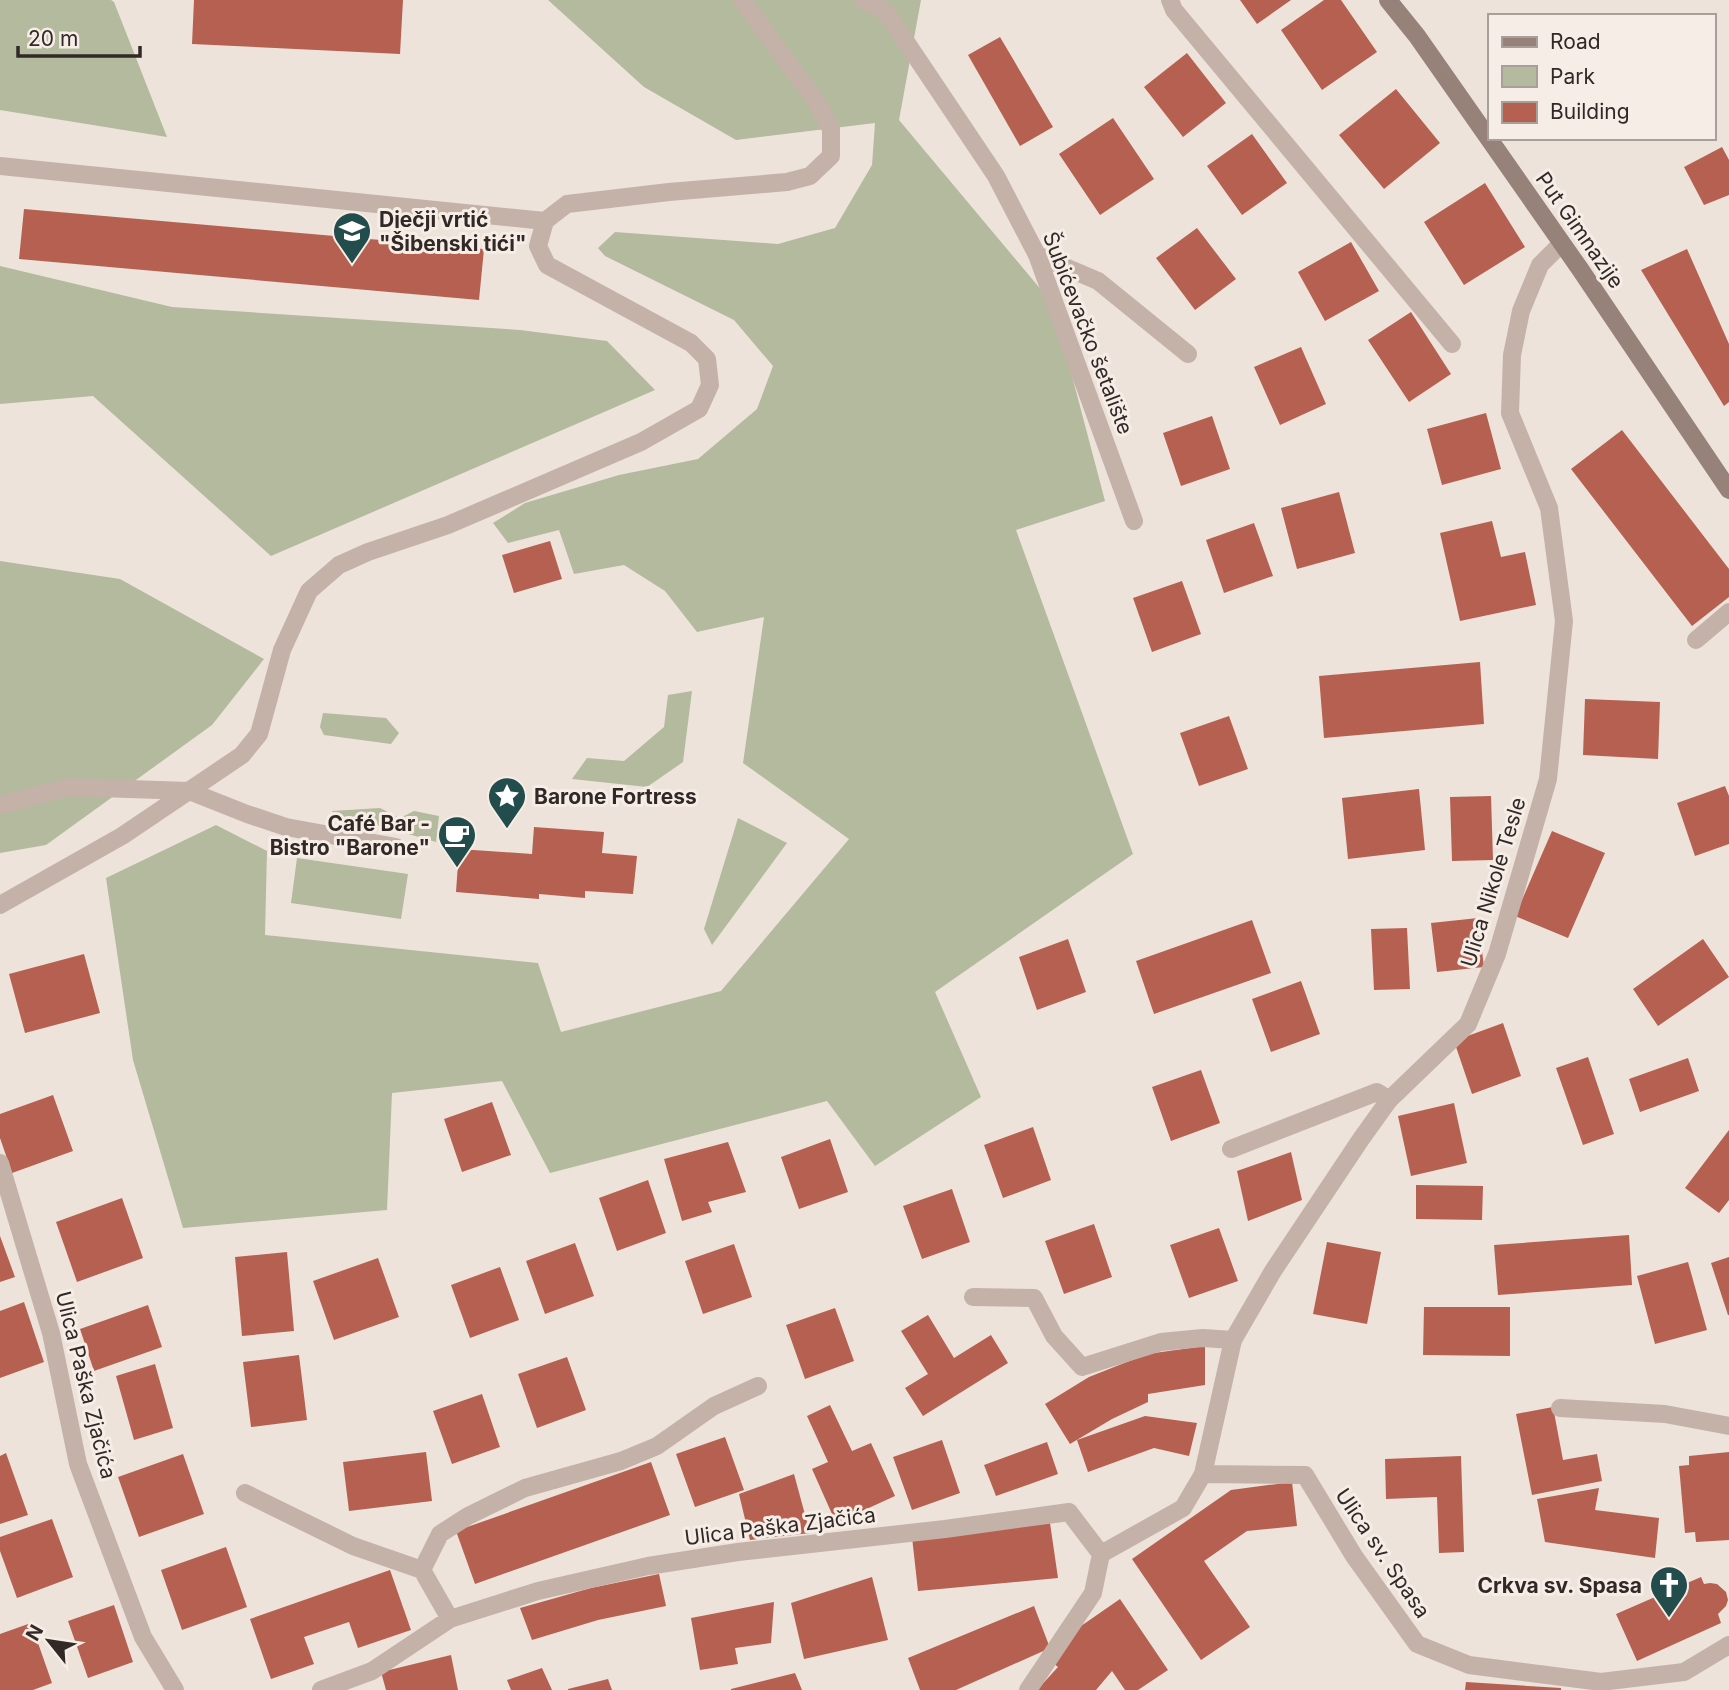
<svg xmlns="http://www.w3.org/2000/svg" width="1729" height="1690" font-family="Inter,sans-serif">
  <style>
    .green { fill: #b3ba9d }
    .building { fill: #b56051 }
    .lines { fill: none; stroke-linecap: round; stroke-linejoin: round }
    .lane { stroke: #c4b2a8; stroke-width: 18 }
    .street { stroke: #c4b2a8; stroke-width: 18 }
    .secondary { stroke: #97827a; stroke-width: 18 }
    .labels { text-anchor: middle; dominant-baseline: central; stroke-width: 6; stroke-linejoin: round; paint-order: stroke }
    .poi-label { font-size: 21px; font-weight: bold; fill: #322927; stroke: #f6ede6; text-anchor: start }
    .street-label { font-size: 21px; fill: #322927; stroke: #f6ede6 }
  </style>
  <rect width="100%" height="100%" fill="#ede3da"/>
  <!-- green -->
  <path class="green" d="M 0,0 L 111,0 L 114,2 L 167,137 L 0,110 Z
    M 548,0 L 921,0 L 899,120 L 1053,304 L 1105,501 L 1016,530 L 1133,854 L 935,992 L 981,1097 L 875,1166 L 827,1101 L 550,1173 L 502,1081 L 392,1093 L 387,1210 L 183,1228 L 133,1060 L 106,878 L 216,825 L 267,851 L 265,935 L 538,963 L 561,1032 L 721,991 L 849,839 L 743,763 L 764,617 L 697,632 L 665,591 L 624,565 L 574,574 L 559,530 L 508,543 L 493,523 L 525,503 L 619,475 L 698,459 L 757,409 L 773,366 L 734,320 L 605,256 L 598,248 L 615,232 L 778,244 L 835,228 L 872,165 L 875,123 L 736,140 L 644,87 Z
    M 0,266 L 172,307 L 520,330 L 607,341 L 655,390 L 271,556 L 93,396 L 0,404 Z
    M 0,561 L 120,579 L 264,659 L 212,725 L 46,845 L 0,853 Z
    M 692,691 L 683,762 L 647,787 L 572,779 L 587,758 L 624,761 L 664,727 L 668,695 Z
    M 323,713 L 386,718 L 399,733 L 391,744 L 324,735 L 320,727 Z
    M 380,808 L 400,818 L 414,811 L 439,816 L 436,842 L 384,827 L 335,816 L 332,811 Z
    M 738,818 L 787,843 L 712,945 L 704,929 Z
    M 297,858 L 408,874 L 401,919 L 291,903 Z"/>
  <!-- building -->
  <path class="building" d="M 194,0 L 403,0 L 400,54 L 192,44 Z
    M 1240,0 L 1291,0 L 1257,24 Z
    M 1324,0 L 1341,0 L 1377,52 L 1322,90 L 1281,30 Z
    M 1000,37 L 1053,127 L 1020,146 L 968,55 Z
    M 1187,53 L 1226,103 L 1183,137 L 1144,87 Z
    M 1396,89 L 1440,143 L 1384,189 L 1339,135 Z
    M 1113,118 L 1154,179 L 1100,215 L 1059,154 Z
    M 1252,134 L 1287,183 L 1242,215 L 1207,166 Z
    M 1722,147 L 1729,160 L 1729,195 L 1704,205 L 1684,167 Z
    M 1485,183 L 1525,247 L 1464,285 L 1424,222 Z
    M 24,209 L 484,249 L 479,300 L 19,259 Z
    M 1197,228 L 1236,279 L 1195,310 L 1156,258 Z
    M 1351,242 L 1379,291 L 1325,321 L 1298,272 Z
    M 1687,249 L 1729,344 L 1729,402 L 1724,406 L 1641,270 Z
    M 1411,312 L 1451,374 L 1409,402 L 1368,340 Z
    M 1301,347 L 1326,404 L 1280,425 L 1254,367 Z
    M 1486,413 L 1501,469 L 1442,485 L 1427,429 Z
    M 1212,416 L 1230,469 L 1181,486 L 1163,433 Z
    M 1622,430 L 1729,569 L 1729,597 L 1692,626 L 1571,469 Z
    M 1339,492 L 1355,553 L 1297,569 L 1281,508 Z
    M 1492,521 L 1501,557 L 1525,552 L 1536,605 L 1460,621 L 1440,533 Z
    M 1254,523 L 1273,576 L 1224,593 L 1206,540 Z
    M 550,541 L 562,579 L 514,593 L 502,555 Z
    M 1182,581 L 1201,634 L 1152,652 L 1133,598 Z
    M 1480,662 L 1484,724 L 1324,738 L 1319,676 Z
    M 1585,699 L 1660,702 L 1658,759 L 1583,755 Z
    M 1229,716 L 1248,769 L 1199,786 L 1180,733 Z
    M 1725,786 L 1729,796 L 1729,844 L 1695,856 L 1677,803 Z
    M 1419,789 L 1425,850 L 1348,859 L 1342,798 Z
    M 1491,796 L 1493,860 L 1452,861 L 1450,797 Z
    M 534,827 L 604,832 L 602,853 L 637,856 L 633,894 L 585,891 L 585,898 L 539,894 L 539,899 L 456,892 L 459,849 L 532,854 Z
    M 1552,831 L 1605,853 L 1568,938 L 1515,916 Z
    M 1478,918 L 1484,967 L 1437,972 L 1431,923 Z
    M 1252,920 L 1271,973 L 1154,1014 L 1136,961 Z
    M 1407,928 L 1410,989 L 1374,990 L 1371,929 Z
    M 1068,939 L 1086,992 L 1037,1010 L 1019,957 Z
    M 1703,939 L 1729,977 L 1658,1026 L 1633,989 Z
    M 84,954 L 100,1013 L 25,1033 L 9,974 Z
    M 1301,981 L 1320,1034 L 1271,1052 L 1252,999 Z
    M 1503,1023 L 1521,1076 L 1472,1094 L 1454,1041 Z
    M 1588,1057 L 1614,1134 L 1583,1145 L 1556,1068 Z
    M 1688,1058 L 1699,1091 L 1640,1112 L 1629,1079 Z
    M 1201,1070 L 1220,1123 L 1171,1141 L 1152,1087 Z
    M 53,1095 L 73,1151 L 12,1173 L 0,1138 L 0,1114 Z
    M 492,1102 L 511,1155 L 462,1172 L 444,1119 Z
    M 1454,1103 L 1467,1163 L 1411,1176 L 1398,1116 Z
    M 1033,1127 L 1051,1180 L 1003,1198 L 984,1145 Z
    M 1729,1130 L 1729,1200 L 1719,1213 L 1685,1188 Z
    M 830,1139 L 848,1192 L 799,1209 L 781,1157 Z
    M 728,1142 L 746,1192 L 708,1202 L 712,1212 L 682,1221 L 664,1159 Z
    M 1291,1152 L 1302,1200 L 1248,1221 L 1237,1171 Z
    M 648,1180 L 666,1233 L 617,1251 L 599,1198 Z
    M 1416,1185 L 1483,1186 L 1482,1220 L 1416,1219 Z
    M 952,1189 L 970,1242 L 922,1259 L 903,1206 Z
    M 122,1198 L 143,1258 L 77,1282 L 56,1222 Z
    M 1094,1224 L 1112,1277 L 1064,1294 L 1045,1241 Z
    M 1219,1228 L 1238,1281 L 1189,1298 L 1170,1245 Z
    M 1629,1235 L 1632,1285 L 1498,1295 L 1494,1245 Z
    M 0,1236 L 15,1277 L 0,1282 Z
    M 1327,1242 L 1381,1252 L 1367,1324 L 1313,1314 Z
    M 575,1243 L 594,1296 L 545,1314 L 526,1261 Z
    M 734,1244 L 752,1297 L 703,1314 L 685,1261 Z
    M 287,1252 L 294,1331 L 242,1336 L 235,1257 Z
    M 1729,1257 L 1729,1315 L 1728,1315 L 1711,1263 Z
    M 378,1258 L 399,1317 L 334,1340 L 313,1281 Z
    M 1688,1262 L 1707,1330 L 1655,1344 L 1637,1276 Z
    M 500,1267 L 519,1320 L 470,1338 L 451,1285 Z
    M 24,1302 L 44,1362 L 0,1378 L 0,1311 Z
    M 148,1305 L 162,1347 L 94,1371 L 80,1329 Z
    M 1424,1307 L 1510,1307 L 1510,1356 L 1423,1355 Z
    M 835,1308 L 854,1361 L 805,1379 L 786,1325 Z
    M 928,1315 L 954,1358 L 991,1335 L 1008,1363 L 923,1416 L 905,1388 L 928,1374 L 901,1331 Z
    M 1205,1346 L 1205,1385 L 1148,1394 L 1148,1402 L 1112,1419 L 1070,1444 L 1045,1404 L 1089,1377 L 1147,1354 Z
    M 299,1355 L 307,1420 L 251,1427 L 243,1362 Z
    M 567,1357 L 586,1410 L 537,1428 L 518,1374 Z
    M 155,1364 L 173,1428 L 134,1440 L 116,1376 Z
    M 482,1394 L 500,1447 L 452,1464 L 433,1411 Z
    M 830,1405 L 852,1451 L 871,1443 L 895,1496 L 836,1523 L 812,1469 L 828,1462 L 807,1416 Z
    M 1553,1407 L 1563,1460 L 1597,1454 L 1602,1481 L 1532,1495 L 1516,1414 Z
    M 1145,1416 L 1197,1423 L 1189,1456 L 1154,1448 L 1088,1472 L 1077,1440 Z
    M 725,1437 L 744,1490 L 695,1507 L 676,1454 Z
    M 942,1440 L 960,1493 L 912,1510 L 893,1457 Z
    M 1047,1442 L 1058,1474 L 996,1496 L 984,1465 Z
    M 426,1452 L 432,1501 L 349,1511 L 343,1462 Z
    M 1729,1452 L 1729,1540 L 1696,1542 L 1695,1532 L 1685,1533 L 1679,1466 L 1689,1465 L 1689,1456 Z
    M 6,1453 L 28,1515 L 0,1524 L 0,1456 Z
    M 183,1454 L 204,1514 L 139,1537 L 118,1477 Z
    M 1461,1456 L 1464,1552 L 1439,1553 L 1437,1497 L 1386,1499 L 1385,1459 Z
    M 651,1462 L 670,1515 L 475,1584 L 456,1531 Z
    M 794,1474 L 810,1533 L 750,1540 L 739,1494 Z
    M 1292,1482 L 1297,1526 L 1247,1531 L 1204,1561 L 1250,1627 L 1201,1660 L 1132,1559 L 1231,1490 Z
    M 1599,1488 L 1595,1510 L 1659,1518 L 1655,1558 L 1545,1542 L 1537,1499 Z
    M 52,1519 L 73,1577 L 17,1598 L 0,1551 L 0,1537 Z
    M 1050,1523 L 1058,1578 L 918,1591 L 912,1537 Z
    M 226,1547 L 247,1607 L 182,1630 L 161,1570 Z
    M 390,1570 L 411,1630 L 358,1648 L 349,1622 L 304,1637 L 314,1664 L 271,1679 L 250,1619 Z
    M 659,1574 L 666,1606 L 598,1620 L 532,1640 L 520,1608 L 591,1588 Z
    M 872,1577 L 888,1640 L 804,1659 L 791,1603 Z
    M 1701,1577 L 1704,1584 L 1710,1583 L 1717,1584 L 1726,1592 L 1728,1600 L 1726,1606 L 1718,1614 L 1721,1623 L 1637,1661 L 1616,1614 Z
    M 1120,1599 L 1168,1670 L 1138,1690 L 1125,1690 L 1112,1671 L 1096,1690 L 1037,1690 L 1058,1667 L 1053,1663 L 1081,1626 Z
    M 774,1602 L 771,1643 L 735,1648 L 738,1664 L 700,1670 L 691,1618 Z
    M 114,1605 L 133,1662 L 88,1678 L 68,1621 Z
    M 1034,1606 L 1050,1648 L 956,1690 L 920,1690 L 908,1658 Z
    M 31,1623 L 52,1683 L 33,1690 L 0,1690 L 0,1634 Z
    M 451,1655 L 458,1690 L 386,1690 L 381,1672 Z
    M 542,1668 L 552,1690 L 511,1690 L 507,1680 Z
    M 795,1673 L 802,1690 L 731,1690 L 731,1689 Z
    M 608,1679 L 612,1690 L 568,1690 L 568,1689 Z
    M 1466,1682 L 1561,1688 L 1561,1690 L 1465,1690 Z"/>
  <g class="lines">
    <!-- lane -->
    <path class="lane" d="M 863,0 L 886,12 L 996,176 L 1037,255 L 1134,521
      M 1170,0 L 1174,10 L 1452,344
      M 0,166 L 545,221
      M 1037,255 L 1098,281 L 1188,354
      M 1696,640 L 1729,612
      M 0,805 L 69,787 L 189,791 L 247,814 L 286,827 L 396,847
      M 1231,1149 L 1377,1092 L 1389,1100
      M 973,1297 L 1034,1298 L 1054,1336 L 1082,1367 L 1161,1342 L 1203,1338 L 1233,1340"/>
    <!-- street -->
    <path class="street" d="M 0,905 L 122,836 L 242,755 L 259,734 L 282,650 L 309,591 L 339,565 L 368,552 L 448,525 L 641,442 L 699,409 L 710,385 L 707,359 L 691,343 L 547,265 L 538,246 L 545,221 L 567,204 L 669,192 L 787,182 L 810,176 L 831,156 L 831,129 L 816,101 L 742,0
      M 0,1163 L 51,1333 L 78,1464 L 143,1637 L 175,1690
      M 1560,1408 L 1665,1414 L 1729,1426
      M 1203,1474 L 1305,1475 L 1354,1556 L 1417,1644 L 1469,1665 L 1601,1682 L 1684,1672 L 1729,1645
      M 245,1493 L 353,1546 L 422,1570 L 450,1619
      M 422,1570 L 440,1534 L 468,1516 L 525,1488 L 621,1461 L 657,1446 L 714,1406 L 758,1386
      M 321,1690 L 372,1671 L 450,1619 L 538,1591 L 648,1566 L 738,1552 L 945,1529 L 1069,1512 L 1101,1554
      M 1028,1690 L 1093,1593 L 1101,1554 L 1183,1508 L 1203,1474 L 1233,1340 L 1273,1271 L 1361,1139 L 1389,1100 L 1468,1024 L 1497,954 L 1548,779 L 1564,621 L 1549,508 L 1510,413 L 1512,355 L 1521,311 L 1540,265 L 1561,244"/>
    <!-- secondary -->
    <path class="secondary" d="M 1388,0 L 1417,36 L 1580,269 L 1729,490"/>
  </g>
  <!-- icons -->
  <defs>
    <symbol id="school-pin" viewBox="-11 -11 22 30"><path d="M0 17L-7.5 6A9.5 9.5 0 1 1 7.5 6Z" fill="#234d4c" stroke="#f6ede6"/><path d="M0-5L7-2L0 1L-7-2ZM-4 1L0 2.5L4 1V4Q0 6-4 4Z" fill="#fff"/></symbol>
    <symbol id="sight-pin" viewBox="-11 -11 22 30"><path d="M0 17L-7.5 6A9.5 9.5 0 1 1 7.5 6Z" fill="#234d4c" stroke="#f6ede6"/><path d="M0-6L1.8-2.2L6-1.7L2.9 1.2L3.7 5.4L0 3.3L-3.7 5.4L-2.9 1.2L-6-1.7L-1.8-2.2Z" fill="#fff"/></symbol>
    <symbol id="cafe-pin" viewBox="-11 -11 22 30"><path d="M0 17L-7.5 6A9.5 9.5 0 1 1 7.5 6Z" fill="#234d4c" stroke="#f6ede6"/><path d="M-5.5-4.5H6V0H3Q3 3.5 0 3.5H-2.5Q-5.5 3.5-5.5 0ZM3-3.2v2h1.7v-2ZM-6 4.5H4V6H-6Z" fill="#fff"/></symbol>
    <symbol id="church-pin" viewBox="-11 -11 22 30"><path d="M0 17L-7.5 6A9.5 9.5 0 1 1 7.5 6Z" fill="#234d4c" stroke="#f6ede6"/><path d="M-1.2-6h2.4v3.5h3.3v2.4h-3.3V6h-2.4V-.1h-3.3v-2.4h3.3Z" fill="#fff"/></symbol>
  </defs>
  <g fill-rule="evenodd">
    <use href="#school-pin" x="330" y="209" width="44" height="60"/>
    <use href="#sight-pin" x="485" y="774" width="44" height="60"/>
    <use href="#cafe-pin" x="435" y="813" width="44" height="60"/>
    <use href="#church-pin" x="1647" y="1563" width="44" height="60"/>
  </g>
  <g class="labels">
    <!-- poi labels -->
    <g class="poi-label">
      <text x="379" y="219">Dječji vrtić<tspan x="379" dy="24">"Šibenski tići"</tspan></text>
      <text x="534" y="796">Barone Fortress</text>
      <text x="430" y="823" text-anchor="end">Café Bar -<tspan x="430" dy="24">Bistro "Barone"</tspan></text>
      <text x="1642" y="1585" text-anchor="end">Crkva sv. Spasa</text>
    </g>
    <!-- street labels -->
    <g class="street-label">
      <text transform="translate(1580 230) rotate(55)">Put Gimnazije</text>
      <text transform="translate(1088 333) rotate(69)">Šubićevačko šetalište</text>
      <text transform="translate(1493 882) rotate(-73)">Ulica Nikole Tesle</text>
      <text transform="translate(86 1385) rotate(76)">Ulica Paška Zjačića</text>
      <text transform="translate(780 1526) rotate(-7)">Ulica Paška Zjačića</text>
      <text transform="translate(1383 1553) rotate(56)">Ulica sv. Spasa</text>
    </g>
  </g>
  <!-- legend -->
  <rect x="1488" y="14" width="228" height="126" fill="#f6ede6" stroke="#a89f9a" stroke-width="2"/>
  <rect x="1502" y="37" width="35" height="10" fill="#97827a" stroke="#a89f9a" stroke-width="2"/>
  <text x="1550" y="49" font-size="21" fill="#322927">Road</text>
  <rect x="1502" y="66" width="35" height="21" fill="#b3ba9d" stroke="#a89f9a" stroke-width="2"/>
  <text x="1550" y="84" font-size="21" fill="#322927">Park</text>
  <rect x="1502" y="102" width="35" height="21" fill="#b56051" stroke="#a89f9a" stroke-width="2"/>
  <text x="1550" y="119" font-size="21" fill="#322927">Building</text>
  <!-- north arrow -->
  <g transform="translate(49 1641) rotate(300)" stroke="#f6ede6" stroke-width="5" paint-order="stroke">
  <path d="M0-5L12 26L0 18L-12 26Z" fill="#322927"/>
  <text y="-10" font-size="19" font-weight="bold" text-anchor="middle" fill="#322927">N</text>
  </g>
  <!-- scale -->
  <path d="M18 46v10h122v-10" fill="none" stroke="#322927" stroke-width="3.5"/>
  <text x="28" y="46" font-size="21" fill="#322927" stroke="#f6ede6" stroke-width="5" paint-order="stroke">20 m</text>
</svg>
